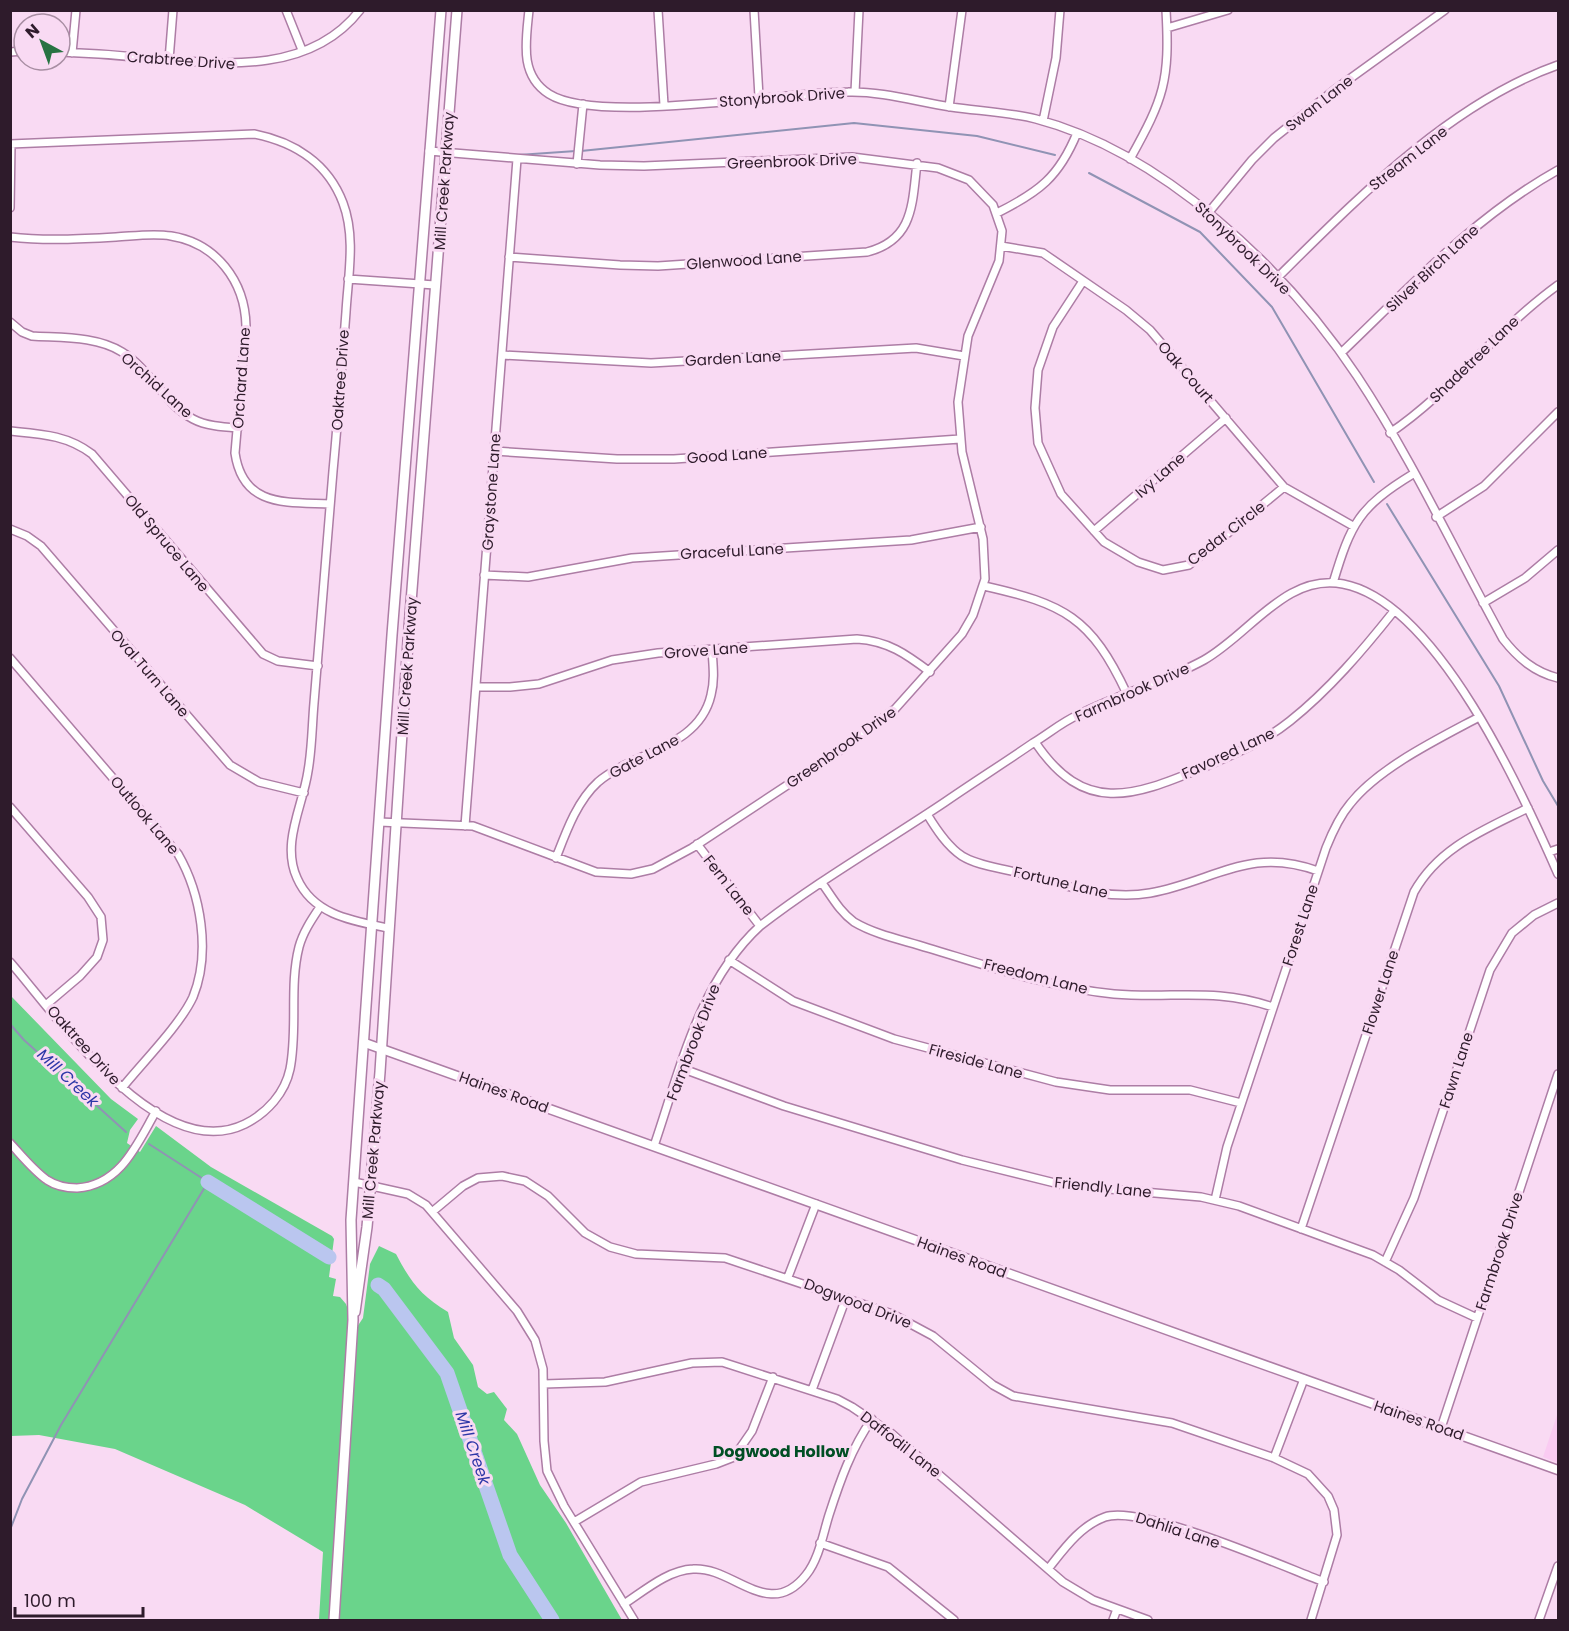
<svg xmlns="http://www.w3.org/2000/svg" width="1569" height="1631" font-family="Poppins,sans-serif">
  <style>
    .built { fill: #facbf2 }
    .green { fill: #6ad48b }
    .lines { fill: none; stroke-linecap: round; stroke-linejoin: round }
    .stream { stroke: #9093b4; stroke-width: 2 }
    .river { stroke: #bac6ef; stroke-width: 15 }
    .minor-casing { stroke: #ad7da5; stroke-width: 10 }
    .tertiary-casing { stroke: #ad7da5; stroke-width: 11 }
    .secondary-casing { stroke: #ad7da5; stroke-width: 12 }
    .minor { stroke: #fff; stroke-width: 7 }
    .tertiary { stroke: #fff; stroke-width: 8 }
    .secondary { stroke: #fff; stroke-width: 9 }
    .labels { text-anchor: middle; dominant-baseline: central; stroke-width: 6; stroke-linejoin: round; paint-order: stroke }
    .street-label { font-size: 15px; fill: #2e1b2b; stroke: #f9daf3 }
    .water-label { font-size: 16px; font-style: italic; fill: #2d37a7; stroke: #f9daf3 }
    .neighbourhood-label { font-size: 16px; font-weight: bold; fill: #004f24; stroke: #f9daf3 }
  </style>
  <rect width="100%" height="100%" fill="#f9daf3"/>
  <!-- built -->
  <path class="built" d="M 1558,1412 L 1558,1463 L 1543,1457 Z"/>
  <!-- green -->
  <path class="green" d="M 10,995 L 111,1099 L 138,1119 L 130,1130 L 127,1143 L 140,1152 L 156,1126 L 211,1167 L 332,1236 L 334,1239 L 329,1277 L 336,1279 L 333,1296 L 340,1297 L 346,1304 L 355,1330 L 363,1318 L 370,1264 L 379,1246 L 396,1254 C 410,1281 421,1296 448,1312 L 454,1338 L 473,1365 L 478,1387 L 487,1394 L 494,1392 L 507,1409 L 504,1420 L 517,1434 L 540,1485 L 566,1523 L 622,1620 L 319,1620 L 323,1552 L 245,1505 L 115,1449 L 39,1435 L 11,1436 Z"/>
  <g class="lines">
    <!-- stream -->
    <path class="stream" d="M 581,151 L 854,123 L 977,136 L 1055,155
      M 518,155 L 576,151
      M 1089,173 L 1200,232 L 1272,307 L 1374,482
      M 1387,504 L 1499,686 L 1543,781 L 1558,806
      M 10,1024 L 24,1040 L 126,1132
      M 10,1530 L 22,1499 L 61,1425 L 208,1182 L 149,1144"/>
    <!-- river -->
    <path class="river" d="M 208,1182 L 329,1257
      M 378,1285 L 384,1289 L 447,1373 L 510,1555 L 552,1620"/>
    <defs>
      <path id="minor" d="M 286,10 L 302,50
        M 529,10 C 526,41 519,75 549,94 C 598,125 782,92 848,92 C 882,91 918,102 951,107 C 979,111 1008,112 1036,119 C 1162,152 1286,269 1357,376 C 1412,459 1455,552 1503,639 C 1518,658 1534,672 1558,678
        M 658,10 L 664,105
        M 754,10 L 759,97
        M 1167,28 L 1228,10
        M 10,52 L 24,51
        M 60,52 C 89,53 118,55 147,58 C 219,64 309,76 360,10
        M 72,53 L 76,10
        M 169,60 L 173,10
        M 855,92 L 859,10
        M 949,107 L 962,10
        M 1043,121 L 1056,58 L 1060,10
        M 10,144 L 254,134 C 294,142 328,163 343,203 C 356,237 348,277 346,312 C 342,365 338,418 333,471 C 326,548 321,626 314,703 C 312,726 312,749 308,771 C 303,806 281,843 297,878 C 313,915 353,921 388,928
        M 1130,159 C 1164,98 1170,81 1166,10
        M 577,164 L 583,104
        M 10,208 L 11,144
        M 1209,212 L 1252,160 L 1274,138 L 1337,88 L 1445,10
        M 997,213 C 1039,192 1059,177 1077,133
        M 10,237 C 45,241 81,239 116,237 C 134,236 153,233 171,236 C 216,243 245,281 246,326 L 235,453 C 243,508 287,502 330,504
        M 1001,246 L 1043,253 L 1126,310 L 1150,330 L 1284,487 L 1353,526
        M 509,257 L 620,265 L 658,266 L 867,252 C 914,240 912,204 917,163
        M 1277,278 C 1357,199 1450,103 1558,65
        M 348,279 L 435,285
        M 1083,281 L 1053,327 L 1038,370 L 1035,408 L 1038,443 L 1061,494 L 1104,542 L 1138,562 L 1163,570 L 1189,565 L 1284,487
        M 10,322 L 22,332 L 32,336 C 62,338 96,336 122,352 C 150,369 164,404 193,419 C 206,426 223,427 238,428
        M 1341,353 C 1410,287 1474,217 1558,170
        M 502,355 L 651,363 L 916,348 L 964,356
        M 10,431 C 41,434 67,435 92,454 L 263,654 L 278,661 L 318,666
        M 1390,433 C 1452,391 1497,329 1558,285
        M 494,451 L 617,459 L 674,459 L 960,439
        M 1436,517 L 1484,486 L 1558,412
        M 10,529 L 27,536 L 41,546 L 230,765 L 259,782 L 304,793
        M 1094,531 L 1226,418
        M 484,575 L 528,577 L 632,558 L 911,540 L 981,527
        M 1333,583 C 1351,523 1359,507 1413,474
        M 984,586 C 1064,604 1091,617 1127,694
        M 1483,603 L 1525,578 L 1558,550
        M 10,658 L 178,854 C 201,894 211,953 193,997 C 180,1025 142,1063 122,1088
        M 476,687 L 510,687 L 539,684 L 612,660 L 658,653 L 857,639 C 888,641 906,654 930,672
        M 1035,742 C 1084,815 1132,797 1202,768 C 1232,755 1264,742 1290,721 C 1329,690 1363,650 1394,611
        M 10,807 L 88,897 L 101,917 L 103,940 L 97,957 L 80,976 L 47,1004
        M 927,814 C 936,829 947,846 962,856 C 978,866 1002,868 1019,873 C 1062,884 1105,901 1150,893 C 1215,881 1249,846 1318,871
        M 379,822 L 473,826 L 596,872 L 631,874 L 653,869 L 692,848 L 839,751 L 895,709 L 962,634 L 973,615 L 985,579 L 983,539 L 962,452 L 958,402 L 968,336 L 999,261 L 1002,231 L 993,205 L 969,180 L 938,168 L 852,157 L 644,166 L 600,165 L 429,151
        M 465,826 L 517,159
        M 697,844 L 760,926
        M 1549,852 L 1558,849
        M 556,858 C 566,832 577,801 598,782 C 633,752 699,748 711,695 C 715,680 713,665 712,650
        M 822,883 C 832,897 840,912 854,922 C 876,935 903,940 928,948 C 988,966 1052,988 1114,994 C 1173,999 1214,987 1273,1007
        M 729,960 L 793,1001 L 894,1039 L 1056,1082 L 1110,1090 L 1190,1090 L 1241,1103
        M 10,962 C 58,1017 159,1166 245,1124 C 267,1113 285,1093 290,1069 C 298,1029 289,986 299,947 C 303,932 312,919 320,907
        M 681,1068 L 784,1106 L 962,1160 L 1063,1185 L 1201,1197 L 1239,1206 L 1373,1255 L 1399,1270 L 1438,1300 L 1477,1318
        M 10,1143 C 22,1156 33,1170 47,1180 C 56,1186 66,1188 77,1188 C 121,1185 137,1144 156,1111
        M 654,1146 C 680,1070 699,982 760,926 C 818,881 884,843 945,802 C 974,782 1004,763 1033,743 C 1048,734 1062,722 1078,715 C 1119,694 1164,682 1204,660 C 1250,634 1286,573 1343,584 C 1437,602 1523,794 1558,874
        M 354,1182 L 408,1194 L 426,1205 L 517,1311 L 535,1340 L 543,1369 L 544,1441 L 547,1471 L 564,1506 L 634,1620
        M 1215,1200 L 1227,1147 L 1326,848 C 1332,833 1339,817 1350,804 C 1378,768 1438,739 1479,717
        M 432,1212 L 463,1186 L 478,1178 L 502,1176 L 525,1181 L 548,1196 L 585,1233 L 610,1247 L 636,1254 L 725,1258 L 892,1314 L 933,1336 L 993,1385 L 1013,1396 L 1172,1423 L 1274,1458 L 1308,1474 L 1328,1496 L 1334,1510 L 1337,1535 L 1311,1620
        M 1301,1229 L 1414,892 C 1439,847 1484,830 1528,808
        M 1385,1262 L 1414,1198 L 1490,970 L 1512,933 L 1534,915 L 1558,903
        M 788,1277 L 816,1204
        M 544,1384 L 605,1382 L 692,1363 L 722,1362 L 837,1399 L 852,1407 L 892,1434 L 1063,1582 L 1093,1600 L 1148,1620
        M 812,1390 L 846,1298
        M 1441,1428 L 1558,1074
        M 1274,1458 L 1304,1379
        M 574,1522 L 641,1482 L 716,1464 L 734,1457 L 752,1431 L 773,1377
        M 820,1543 L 888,1567 L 954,1620
        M 1048,1569 C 1064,1549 1080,1526 1105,1517 C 1141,1504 1282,1566 1324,1582
        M 624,1604 C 644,1591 668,1570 693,1569 C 733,1566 769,1622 806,1575 C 819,1559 823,1534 829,1515 C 840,1481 851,1449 872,1419
        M 1113,1620 L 1117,1609
        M 1539,1620 L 1558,1566"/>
      <path id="tertiary" d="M 365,1043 L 1558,1470"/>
      <path id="secondary" d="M 355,1312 L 367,1227 L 380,1072 L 408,641 L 457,10
        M 334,1620 L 353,1320 L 351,1220 L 392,635 L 441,10"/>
    </defs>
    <!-- minor casing -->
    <use href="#minor" class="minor-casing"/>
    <!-- tertiary casing -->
    <use href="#tertiary" class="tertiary-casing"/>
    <!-- secondary casing -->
    <use href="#secondary" class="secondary-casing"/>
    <!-- minor -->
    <use href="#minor" class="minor"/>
    <!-- tertiary -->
    <use href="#tertiary" class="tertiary"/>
    <!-- secondary -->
    <use href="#secondary" class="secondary"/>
  </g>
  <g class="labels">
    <!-- street labels -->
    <g class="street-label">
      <text transform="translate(181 60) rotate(4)">Crabtree Drive</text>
      <text transform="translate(782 97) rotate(-4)">Stonybrook Drive</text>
      <text transform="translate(1319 103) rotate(-38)">Swan Lane</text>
      <text transform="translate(1408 158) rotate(-38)">Stream Lane</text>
      <text transform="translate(792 161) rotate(-2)">Greenbrook Drive</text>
      <text transform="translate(444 181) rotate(-86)">Mill Creek Parkway</text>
      <text transform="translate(1243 248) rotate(44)">Stonybrook Drive</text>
      <text transform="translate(744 260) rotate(-4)">Glenwood Lane</text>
      <text transform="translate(1432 268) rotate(-43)">Silver Birch Lane</text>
      <text transform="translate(733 358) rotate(-3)">Garden Lane</text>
      <text transform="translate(1474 359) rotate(-44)">Shadetree Lane</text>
      <text transform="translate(1186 372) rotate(49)">Oak Court</text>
      <text transform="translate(241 378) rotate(-86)">Orchard Lane</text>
      <text transform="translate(340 380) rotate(-86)">Oaktree Drive</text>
      <text transform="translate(157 385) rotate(42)">Orchid Lane</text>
      <text transform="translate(727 455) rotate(-4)">Good Lane</text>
      <text transform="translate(1160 475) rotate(-41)">Ivy Lane</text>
      <text transform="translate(491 492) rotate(-86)">Graystone Lane</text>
      <text transform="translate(1226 533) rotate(-38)">Cedar Circle</text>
      <text transform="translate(167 543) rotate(50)">Old Spruce Lane</text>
      <text transform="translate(732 551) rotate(-3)">Graceful Lane</text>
      <text transform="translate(706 650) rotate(-4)">Grove Lane</text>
      <text transform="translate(407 666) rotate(-86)">Mill Creek Parkway</text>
      <text transform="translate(150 673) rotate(49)">Oval Turn Lane</text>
      <text transform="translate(1132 692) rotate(-24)">Farmbrook Drive</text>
      <text transform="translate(841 747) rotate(-35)">Greenbrook Drive</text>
      <text transform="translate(1228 753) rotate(-25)">Favored Lane</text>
      <text transform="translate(644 756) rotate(-28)">Gate Lane</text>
      <text transform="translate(145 815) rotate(50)">Outlook Lane</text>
      <text transform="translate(1061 882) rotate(13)">Fortune Lane</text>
      <text transform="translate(729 885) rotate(52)">Fern Lane</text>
      <text transform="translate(1300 925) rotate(-72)">Forest Lane</text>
      <text transform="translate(1036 976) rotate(14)">Freedom Lane</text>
      <text transform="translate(1380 992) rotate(-72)">Flower Lane</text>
      <text transform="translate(693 1042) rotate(-69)">Farmbrook Drive</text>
      <text transform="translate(84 1045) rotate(48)">Oaktree Drive</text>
      <text transform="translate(976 1061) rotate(15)">Fireside Lane</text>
      <text transform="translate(1456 1070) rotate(-72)">Fawn Lane</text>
      <text transform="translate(504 1092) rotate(20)">Haines Road</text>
      <text transform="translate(373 1150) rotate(-85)">Mill Creek Parkway</text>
      <text transform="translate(1103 1187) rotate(6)">Friendly Lane</text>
      <text transform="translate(1499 1251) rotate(-72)">Farmbrook Drive</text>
      <text transform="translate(962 1257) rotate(20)">Haines Road</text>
      <text transform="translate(858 1303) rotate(21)">Dogwood Drive</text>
      <text transform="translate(1419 1420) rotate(19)">Haines Road</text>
      <text transform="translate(901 1444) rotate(38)">Daffodil Lane</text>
      <text transform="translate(1178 1530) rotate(18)">Dahlia Lane</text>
    </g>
    <!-- water labels -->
    <g class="water-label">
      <text transform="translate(68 1078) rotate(43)">Mill Creek</text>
      <text transform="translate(473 1448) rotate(71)">Mill Creek</text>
    </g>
    <!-- neighbourhood labels -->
    <g class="neighbourhood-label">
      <text x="781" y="1451">Dogwood Hollow</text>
    </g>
  </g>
  <!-- border -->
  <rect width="1569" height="1631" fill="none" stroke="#2e1b2b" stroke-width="24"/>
  <!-- north arrow -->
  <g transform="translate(42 42) rotate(319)"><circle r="28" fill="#f9daf3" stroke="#a88ea3" stroke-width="1.5"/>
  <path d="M0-4.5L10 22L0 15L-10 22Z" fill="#277342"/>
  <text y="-9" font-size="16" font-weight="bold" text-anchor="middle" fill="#2e1b2b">N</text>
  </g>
  <!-- scale -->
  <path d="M15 1607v9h128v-9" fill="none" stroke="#2e1b2b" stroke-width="3"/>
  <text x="24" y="1607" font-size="18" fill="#2e1b2b" stroke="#f9daf3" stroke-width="4.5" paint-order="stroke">100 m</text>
</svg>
